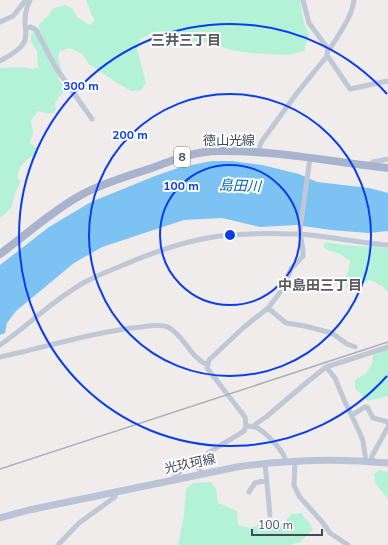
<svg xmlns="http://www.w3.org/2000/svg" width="388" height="545" font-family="'Nunito Sans','Noto Sans JP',sans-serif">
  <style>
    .green { fill: #b4f2d8 }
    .water { fill: #7cc2f3 }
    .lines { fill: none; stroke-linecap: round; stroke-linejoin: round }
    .street { stroke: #c0c7d5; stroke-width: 5 }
    .secondary { stroke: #bbc3d7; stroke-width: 7 }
    .primary { stroke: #a8b3ce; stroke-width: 8 }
    .rail { stroke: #adaeb7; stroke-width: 1.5 }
    .ring { fill: none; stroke: #093eea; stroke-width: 2 }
    .labels { text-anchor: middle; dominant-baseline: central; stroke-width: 4; stroke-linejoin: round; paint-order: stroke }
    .shield { fill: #fff; stroke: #7b808c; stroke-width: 1 }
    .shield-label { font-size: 12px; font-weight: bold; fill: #424a5a }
    .street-label { font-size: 13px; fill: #424a5a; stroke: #fff }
    .neighbourhood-label { font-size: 14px; font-weight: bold; fill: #575a61; stroke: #fff }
    .water-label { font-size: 14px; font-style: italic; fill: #0067af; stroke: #fff }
    .centre { fill: #093eea; stroke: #fff; stroke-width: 2 }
    .ring-label { font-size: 12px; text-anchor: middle; font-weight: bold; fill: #093eea; stroke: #fff; stroke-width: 4; stroke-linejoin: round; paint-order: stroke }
  </style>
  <rect width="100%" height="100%" fill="#efeceb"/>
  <!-- green -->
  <path class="green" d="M 86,0 L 300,0 L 304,23 L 309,35 L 304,51 L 289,55 L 250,53 L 231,50 L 208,42 L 199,41 L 189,43 L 174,37 L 165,31 L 154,32 L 141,39 L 137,49 L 146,83 L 141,90 L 131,91 L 114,81 L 89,64 L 82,54 L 70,48 L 60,51 L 58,57 L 62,72 L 58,78 L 64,87 L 64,92 L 59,97 L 55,103 L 56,110 L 51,114 L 38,111 L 31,121 L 33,133 L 30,143 L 38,149 L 36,154 C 25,160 20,165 17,177 L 21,182 L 17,188 L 11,208 L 0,218 L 0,68 L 23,67 L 33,69 L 38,67 L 37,51 L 31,42 L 31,35 L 33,32 L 39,32 L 39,24 L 49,15 L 52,9 L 65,5 L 72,8 L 77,17 L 90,25 L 95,20 L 92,16 Z
    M 326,242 L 342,245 L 388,248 L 388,292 L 382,286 L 370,280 L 362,284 L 354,290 L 347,288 C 344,275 350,272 350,261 L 340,254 L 326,249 L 323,246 Z
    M 388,349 L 388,396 L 368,401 L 355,388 L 355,380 L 365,374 L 372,364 L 373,356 L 375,353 Z
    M 379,470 L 388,472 L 388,499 L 375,483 L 374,474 Z
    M 211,482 L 216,489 L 218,503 L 237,511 L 238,525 L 250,528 L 268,522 L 282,524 L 292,514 L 301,513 L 310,524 L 313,530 L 300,542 L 290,545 L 178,545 L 184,515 L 186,489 L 193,483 Z"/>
  <!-- water -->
  <path class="water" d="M 212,161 L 232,161 L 262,165 L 299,174 L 317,182 L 369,188 L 388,193 L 388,231 L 368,233 L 331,230 L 296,225 L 260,227 L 222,218 L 184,220 L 102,247 L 74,263 L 16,311 L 7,323 L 5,333 L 0,335 L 0,265 L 49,227 L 91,202 L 155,176 L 181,167 Z"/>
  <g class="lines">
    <!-- street -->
    <path class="street" d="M 0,22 L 13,16 L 26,0
      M 26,28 L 31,27 L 36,30 L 56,68 L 92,119
      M 328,49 L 331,47 C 340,32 352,17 354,0
      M 327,56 L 329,58 L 350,89 L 388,81
      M 0,61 C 8,56 18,52 23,44 C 28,37 25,29 25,22 C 25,15 27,6 30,0
      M 259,153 L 260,145 L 262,141 L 297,93 L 327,56 L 328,49 L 309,23 L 303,0
      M 369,166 L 373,162 L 388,159
      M 268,308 L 286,323 L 305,326 L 332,333 L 347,344 L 355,347
      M 0,345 C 29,325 54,299 85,282 C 96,276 109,271 121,266 C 151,253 181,242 213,237 C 240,233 268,233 295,234 C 326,235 357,243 388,245
      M 0,357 C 47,347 93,332 141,327 C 148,326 161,324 168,327 C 184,335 191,359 208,365
      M 326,367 L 335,378 L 345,402 L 359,431 L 363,441 L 366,461
      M 352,415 L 365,407 L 367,407 L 373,418 L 385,421 L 388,423
      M 246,426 C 251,426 255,426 259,429 C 267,434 285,452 286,462
      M 254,426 L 257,423 L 266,417 L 306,383 L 326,367 L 388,347
      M 199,460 C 197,465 198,468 202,473
      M 295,461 L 294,485 L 299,496 L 323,523 L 330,533 L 348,545
      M 371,461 L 372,456 L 388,427
      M 265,463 L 270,515
      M 173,479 C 177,470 232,439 244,431 L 246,426 L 245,417 L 207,368 L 209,360 L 244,327 L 268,308 L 282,290 L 291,269 L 303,256 L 303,252 L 300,230 L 310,158
      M 249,492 L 255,483 L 267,480
      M 58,545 L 79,523 L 115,497 L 116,492"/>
    <!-- secondary -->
    <path class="secondary" d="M 0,518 L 29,510 L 237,467 C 287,460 337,458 388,463"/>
    <!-- primary -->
    <path class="primary" d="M 0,254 C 27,234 52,211 81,195 C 103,183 128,176 152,168 C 173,160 196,151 219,151 C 274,150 333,162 388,168"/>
    <!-- rail -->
    <path class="rail" d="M 0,469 L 388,342"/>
  </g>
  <!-- distance rings -->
  <g class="ring">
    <circle cx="230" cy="235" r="70"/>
    <circle cx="230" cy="235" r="141"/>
    <path d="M387 376A211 211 0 1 1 387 94"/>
  </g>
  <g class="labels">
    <!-- shield labels -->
    <rect class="shield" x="174" y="147" width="16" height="20" rx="3"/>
    <g class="shield-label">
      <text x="182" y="157">8</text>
    </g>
    <!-- street labels -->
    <g class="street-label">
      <text x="229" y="141">徳山光線</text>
      <text transform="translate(190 464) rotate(-12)">光玖珂線</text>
    </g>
    <!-- neighbourhood labels -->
    <g class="neighbourhood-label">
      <text x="186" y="40">三井三丁目</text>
      <text x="320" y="285">中島田三丁目</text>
    </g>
    <!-- water labels -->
    <g class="water-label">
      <text transform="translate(240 186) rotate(2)">島田川</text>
    </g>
  </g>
  <circle cx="230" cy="235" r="6" class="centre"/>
  <g class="ring-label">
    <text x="81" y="90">300 m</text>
    <text x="130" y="139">200 m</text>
    <text x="181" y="190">100 m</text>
  </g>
  <!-- scale -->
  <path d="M252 529v6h70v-6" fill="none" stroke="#424a5a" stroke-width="2"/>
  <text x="258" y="529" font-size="12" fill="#424a5a" stroke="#ffffff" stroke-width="3" paint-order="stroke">100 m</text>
</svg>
